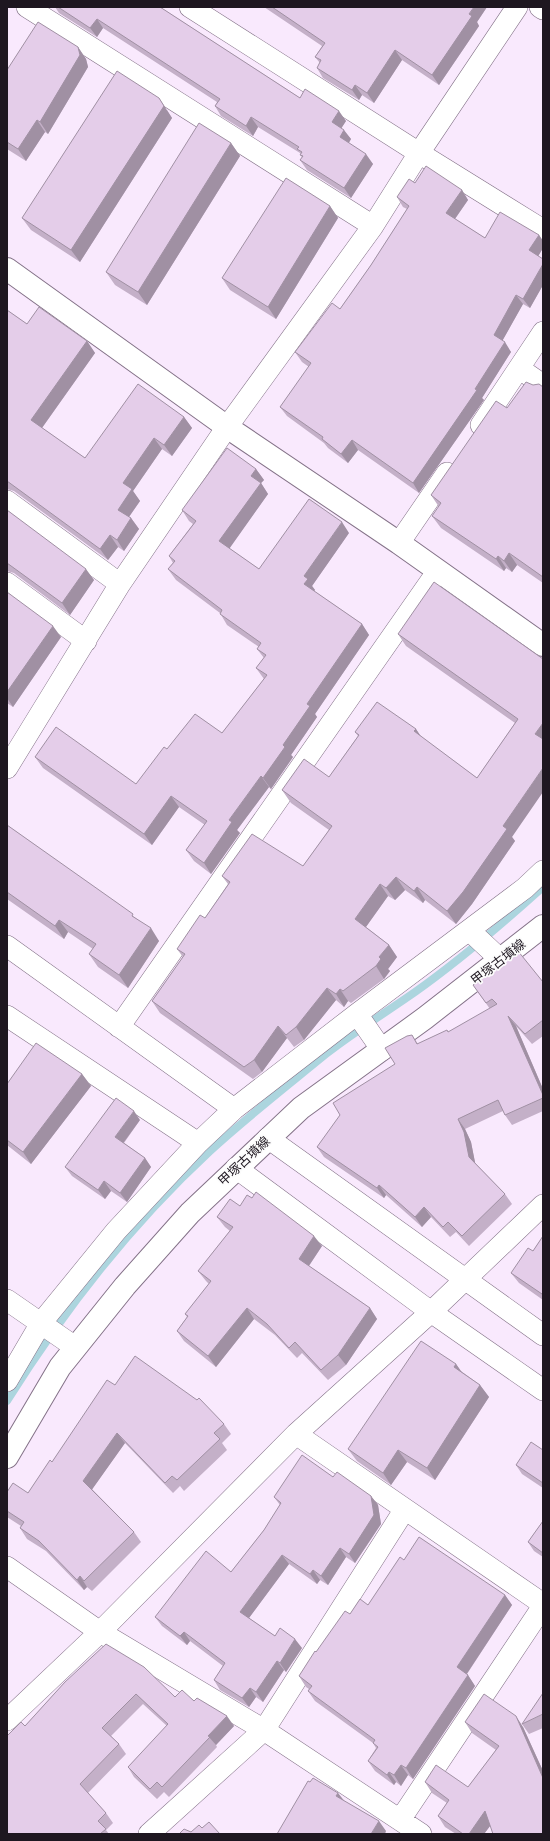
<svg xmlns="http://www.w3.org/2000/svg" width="550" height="1841" font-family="Lora,'Noto Sans JP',serif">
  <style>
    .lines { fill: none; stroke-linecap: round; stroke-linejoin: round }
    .stream { stroke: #acd5de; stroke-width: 8 }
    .minor-casing { stroke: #847288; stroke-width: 22 }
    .tertiary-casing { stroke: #847288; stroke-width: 24 }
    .secondary-casing { stroke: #847288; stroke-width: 24 }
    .minor { stroke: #fff; stroke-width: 21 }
    .tertiary { stroke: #fff; stroke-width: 22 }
    .secondary { stroke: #fff; stroke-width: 22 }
    .wall { fill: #c4b0c8 }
    .shaded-wall { fill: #a090a3 }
    .building { fill: #e4cde9; stroke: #a090a3 }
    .labels { text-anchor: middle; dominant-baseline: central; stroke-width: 3.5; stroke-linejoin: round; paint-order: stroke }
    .street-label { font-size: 13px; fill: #1e1720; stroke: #fcfcfc }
  </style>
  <rect width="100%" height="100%" fill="#f9e9fd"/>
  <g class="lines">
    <!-- stream -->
    <path class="stream" d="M 7,1401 C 64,1310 131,1224 210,1151 C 247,1117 287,1086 326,1054 C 354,1032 385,1013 415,992 C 460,960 502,924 543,887"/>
    <defs>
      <path id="minor" d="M 27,7 L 373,226
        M 190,7 L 419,153 L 543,230
        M 540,7 L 543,9
        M 520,369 L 543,385
        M 481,425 L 543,332
        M 7,501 L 120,584
        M 399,543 L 447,473
        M 7,583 L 86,641
        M 7,768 L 120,584 L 227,427 L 373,226 L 419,153 L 517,7
        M 470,931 L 501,960
        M 7,946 L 234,1109
        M 357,1014 L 382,1050
        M 7,1016 L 198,1143
        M 119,1027 L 437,572
        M 268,1138 L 543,1335
        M 236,1168 L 431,1312 L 543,1390
        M 7,1300 L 75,1347
        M 7,1381 L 41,1323 L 116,1231 L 198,1143 L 234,1109 L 357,1014 L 525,888 L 543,871
        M 296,1434 L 543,1604
        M 7,1567 L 100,1632 L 264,1730 L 421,1834
        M 7,1720 L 100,1632 L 296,1434 L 431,1312 L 543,1205
        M 400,1820 L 543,1606
        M 149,1834 L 264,1730 L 405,1509"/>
      <path id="tertiary" d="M 7,269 L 227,427 L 399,543 L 543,645"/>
      <path id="secondary" d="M 7,1457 L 60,1367 L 125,1286 L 190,1213 L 301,1108 L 425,1018 L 543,926"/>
    </defs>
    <!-- minor casing -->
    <use href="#minor" class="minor-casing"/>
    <!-- tertiary casing -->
    <use href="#tertiary" class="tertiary-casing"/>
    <!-- secondary casing -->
    <use href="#secondary" class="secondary-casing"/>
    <!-- minor -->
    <use href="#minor" class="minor"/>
    <!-- tertiary -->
    <use href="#tertiary" class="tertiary"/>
    <!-- secondary -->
    <use href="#secondary" class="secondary"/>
  </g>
  <!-- wall -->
  <path class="wall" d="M 55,7 L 160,7 L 300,98 L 346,121 L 341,128 L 351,139 L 349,143 L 373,164 L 351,198 L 307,170 L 300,160 L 302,158 L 300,153 L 258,127 L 253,136 L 221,116 L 215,106 L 217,102 L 103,28 L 97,37 L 59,13 Z
    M 264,7 L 487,7 L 477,22 L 479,26 L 439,85 L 402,60 L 374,103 L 362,95 L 359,100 L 323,78 L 317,68 L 320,63 L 315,57 L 322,46 Z
    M 78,47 L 86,59 L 88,67 L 48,134 L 45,132 L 26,161 L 7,149 L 7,70 Z
    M 167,110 L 172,118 L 80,262 L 31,230 L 22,218 Z
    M 231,143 L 240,156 L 147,305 L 115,285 L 106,272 Z
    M 415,183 L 462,190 L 468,200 L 455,219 L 485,238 L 539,235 L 543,241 L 543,248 L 538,256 L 543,259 L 543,285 L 530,308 L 523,304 L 502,341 L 511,352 L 482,398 L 484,400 L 419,493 L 358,450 L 348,463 L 328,448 L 324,443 L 287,416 L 280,407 L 309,367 L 302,362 L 295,352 L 340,309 L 371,265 L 407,209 L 403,207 L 397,197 Z
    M 330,206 L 338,218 L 276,319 L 230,290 L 222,278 Z
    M 7,310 L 27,324 L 87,341 L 95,353 L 42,428 L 85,458 L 184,417 L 192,428 L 172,456 L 162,449 L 133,491 L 140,501 L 129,517 L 131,518 L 139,529 L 124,551 L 118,547 L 108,560 L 14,491 L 7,489 Z
    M 533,385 L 543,387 L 543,583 L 517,565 L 512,572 L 506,568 L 504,571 L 441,528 L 432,516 L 439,507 L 431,495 L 507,408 Z
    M 256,469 L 264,480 L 261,483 L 268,494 L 229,548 L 259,569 L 349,533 L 312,586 L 315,590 L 314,591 L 362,624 L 369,635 L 315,714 L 317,717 L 291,755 L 293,757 L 271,789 L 269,787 L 237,830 L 240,833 L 211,874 L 194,861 L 186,850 L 205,825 L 179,807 L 152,845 L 43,768 L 35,757 L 136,784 L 167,749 L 222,733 L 264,679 L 256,668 L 264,658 L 257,649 L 259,647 L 227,625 L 220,613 L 176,580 L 168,569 L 173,563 L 169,556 L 193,524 L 189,521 L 182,510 Z
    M 7,510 L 94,580 L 70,615 L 14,573 L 7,571 Z
    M 7,592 L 61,637 L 13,707 L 7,703 Z
    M 398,634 L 543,659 L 512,837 L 515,841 L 472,904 L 456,924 L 425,900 L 423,903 L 405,890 L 395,900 L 388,896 L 366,927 L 389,945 L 397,957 L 388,969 L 390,971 L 384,979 L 351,1003 L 348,1001 L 344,1007 L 336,1000 L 304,1040 L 294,1047 L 287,1038 L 262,1072 L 253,1079 L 160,1013 L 152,1001 L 183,957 L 177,949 L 205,918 L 228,884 L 222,876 L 303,866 L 329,830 L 291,803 L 282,790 L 329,777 L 358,736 L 355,732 L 416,729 L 420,736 L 477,778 L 515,723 L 406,646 Z
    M 7,825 L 137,919 L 159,941 L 128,988 L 98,967 L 89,954 L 93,949 L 68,932 L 64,939 L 7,899 Z
    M 543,982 L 543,1036 L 532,1044 L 516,1026 L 543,1089 L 543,1111 L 512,1125 L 505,1115 L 503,1111 L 465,1129 L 471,1142 L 475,1163 L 505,1194 L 512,1204 L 469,1246 L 456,1232 L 450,1237 L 431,1217 L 422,1227 L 386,1195 L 384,1198 L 324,1157 L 317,1147 L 395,1064 L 412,1035 L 418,1044 L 449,1032 L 490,1009 L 473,985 Z
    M 82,1074 L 91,1086 L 31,1164 L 7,1145 L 7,1084 Z
    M 140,1120 L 124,1143 L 145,1158 L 151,1167 L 127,1202 L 111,1191 L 105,1199 L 72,1176 L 65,1167 Z
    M 240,1206 L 322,1246 L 309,1266 L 370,1308 L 377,1319 L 346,1365 L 328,1380 L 302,1353 L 297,1358 L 275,1335 L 254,1319 L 216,1367 L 184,1341 L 177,1331 L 187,1317 L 185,1314 L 209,1284 L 206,1281 L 198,1271 L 230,1231 L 225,1227 L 217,1217 Z
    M 543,1236 L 543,1300 L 519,1283 L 511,1273 L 533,1251 Z
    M 456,1364 L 461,1371 L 480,1385 L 489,1397 L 435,1480 L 407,1462 L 391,1485 L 357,1461 L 348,1449 Z
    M 115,1385 L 224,1424 L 231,1434 L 222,1443 L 227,1450 L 184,1491 L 180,1486 L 173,1493 L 125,1443 L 92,1489 L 134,1532 L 141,1542 L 92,1591 L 87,1587 L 84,1590 L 46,1551 L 27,1539 L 20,1528 L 21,1526 L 7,1517 L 7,1492 L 28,1493 L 52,1462 Z
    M 543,1450 L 543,1488 L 522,1474 L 516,1465 Z
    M 333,1477 L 371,1496 L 378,1505 L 381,1524 L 355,1563 L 346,1557 L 328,1585 L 320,1580 L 317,1584 L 289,1564 L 249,1618 L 275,1636 L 302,1648 L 286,1672 L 284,1670 L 263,1702 L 256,1697 L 249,1707 L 220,1690 L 214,1680 L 223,1666 L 190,1641 L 187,1645 L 162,1626 L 155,1617 L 231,1572 L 264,1530 L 280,1505 L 274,1497 Z
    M 543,1521 L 543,1557 L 534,1551 L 528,1542 Z
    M 404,1560 L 505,1595 L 512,1605 L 467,1674 L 475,1686 L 413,1779 L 408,1775 L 401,1786 L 396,1782 L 394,1785 L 375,1771 L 368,1761 L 376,1748 L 373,1743 L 315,1701 L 308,1691 L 309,1689 L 306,1687 L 299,1676 L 316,1652 L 350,1614 L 368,1605 Z
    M 65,1682 L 175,1697 L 194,1701 L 234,1726 L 216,1745 L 217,1747 L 169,1797 L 164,1792 L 157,1799 L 134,1777 L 128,1767 L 167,1726 L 143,1704 L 111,1736 L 119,1744 L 126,1754 L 88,1793 L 106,1813 L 113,1823 L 106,1830 L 109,1834 L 7,1834 L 25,1726 Z
    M 543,1714 L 543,1728 L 529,1734 L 522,1724 Z
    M 465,1722 L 523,1727 L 543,1771 L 543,1834 L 490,1826 L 484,1834 L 456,1834 L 445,1827 L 438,1816 L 447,1803 L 432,1793 L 425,1782 L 468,1787 L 496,1750 L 472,1733 Z"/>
  <!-- shaded-wall -->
  <path class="shaded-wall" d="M 474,7 L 487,7 L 477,22 L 479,26 L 439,85 L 432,75 Z
    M 97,19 L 103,28 L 97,37 L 90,28 Z
    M 78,47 L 86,59 L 88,67 L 48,134 L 40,122 Z
    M 395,50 L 402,60 L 374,103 L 367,93 Z
    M 355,85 L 362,95 L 359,100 L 352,90 Z
    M 159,98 L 172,118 L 80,262 L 71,250 Z
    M 339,111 L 346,121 L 339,132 L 332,122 Z
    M 251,117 L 258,127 L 253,136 L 246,126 Z
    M 37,120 L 45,132 L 26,161 L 18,149 Z
    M 344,130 L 351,139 L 346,147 L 340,137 Z
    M 231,143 L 240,156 L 147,305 L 138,292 Z
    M 366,154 L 373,164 L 351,198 L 344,188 Z
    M 462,190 L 468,200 L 452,223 L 446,213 Z
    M 330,206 L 338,218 L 276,319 L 268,307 Z
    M 539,235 L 543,241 L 543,248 L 536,260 L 529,250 Z
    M 543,264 L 543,285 L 530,308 L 523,299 Z
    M 516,295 L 523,304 L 500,345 L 494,335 Z
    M 87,341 L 95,353 L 39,432 L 31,420 Z
    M 505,342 L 511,352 L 482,398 L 484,400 L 419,493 L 413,483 L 475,389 Z
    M 184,417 L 192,428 L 172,456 L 164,445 Z
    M 154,438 L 162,449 L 133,491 L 140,501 L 126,521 L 118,510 L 123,483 Z
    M 352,440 L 358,450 L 348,463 L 341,454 Z
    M 256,469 L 264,480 L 261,483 L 268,494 L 227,552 L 219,541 L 251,476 Z
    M 131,518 L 139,529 L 124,551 L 117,540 Z
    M 342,522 L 349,533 L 312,586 L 315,590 L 311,595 L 304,584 L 304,576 Z
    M 110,535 L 118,547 L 108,560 L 100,549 Z
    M 509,553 L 517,565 L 512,572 L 504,561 Z
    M 498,556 L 506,568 L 504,571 L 496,559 Z
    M 86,569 L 94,580 L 70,615 L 62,603 Z
    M 362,624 L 369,635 L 315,714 L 317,717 L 291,755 L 293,757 L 271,789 L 263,778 L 307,704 Z
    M 53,626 L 61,637 L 13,707 L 7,698 L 7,692 Z
    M 543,723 L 543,744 L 535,734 Z
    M 416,729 L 424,741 L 414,731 Z
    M 543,768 L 543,792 L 512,837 L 515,841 L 472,904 L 456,924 L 447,911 L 503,826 Z
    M 261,776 L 269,787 L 237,830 L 240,833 L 211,874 L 204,863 L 229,820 Z
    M 171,796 L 179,807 L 152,845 L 144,834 Z
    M 396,877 L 405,890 L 395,900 L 386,888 Z
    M 380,884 L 388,896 L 363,931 L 355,919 Z
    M 417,887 L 425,900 L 423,903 L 414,891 Z
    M 59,920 L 68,932 L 64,939 L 55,926 Z
    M 151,928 L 159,941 L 128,988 L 119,975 Z
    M 389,945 L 397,957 L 388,969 L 390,971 L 384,979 L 376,966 L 379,957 Z
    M 327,988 L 336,1000 L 304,1040 L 296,1027 Z
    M 340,989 L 348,1001 L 344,1007 L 336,994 Z
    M 508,1016 L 516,1026 L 543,1089 L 543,1095 Z
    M 278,1026 L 287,1038 L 262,1072 L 254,1060 Z
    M 82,1074 L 91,1086 L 31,1164 L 23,1152 Z
    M 134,1111 L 140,1120 L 121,1146 L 115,1137 Z
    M 458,1119 L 465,1129 L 471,1142 L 476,1167 L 469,1157 Z
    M 145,1158 L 151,1167 L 127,1202 L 120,1193 Z
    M 104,1181 L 111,1191 L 105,1199 L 98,1190 Z
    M 379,1185 L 386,1195 L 384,1198 L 377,1188 Z
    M 424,1207 L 431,1217 L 422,1227 L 415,1217 Z
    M 314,1236 L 322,1246 L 306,1270 L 299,1259 Z
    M 247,1308 L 254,1319 L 216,1367 L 208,1356 Z
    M 370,1308 L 377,1319 L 346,1365 L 338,1355 Z
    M 456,1364 L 465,1377 L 454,1367 Z
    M 480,1385 L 489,1397 L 435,1480 L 427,1468 Z
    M 117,1433 L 125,1443 L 91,1491 L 83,1481 Z
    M 398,1450 L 407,1462 L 391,1485 L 383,1473 Z
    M 371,1496 L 378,1505 L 381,1524 L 355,1563 L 349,1554 Z
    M 340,1548 L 346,1557 L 328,1585 L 321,1576 Z
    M 282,1555 L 289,1564 L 246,1622 L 240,1612 Z
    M 313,1570 L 320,1580 L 317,1584 L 310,1574 Z
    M 80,1576 L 87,1587 L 84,1590 L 77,1580 Z
    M 505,1595 L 512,1605 L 464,1678 L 457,1667 Z
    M 184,1632 L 190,1641 L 187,1645 L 180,1636 Z
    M 295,1639 L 302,1648 L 286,1672 L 280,1663 Z
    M 277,1661 L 284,1670 L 263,1702 L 256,1692 Z
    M 468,1675 L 475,1686 L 413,1779 L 406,1768 Z
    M 250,1688 L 256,1697 L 249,1707 L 242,1698 Z
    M 227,1716 L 234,1726 L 216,1745 L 208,1736 Z
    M 516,1716 L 523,1727 L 543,1771 L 543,1778 Z
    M 401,1765 L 408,1775 L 401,1786 L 394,1775 Z
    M 389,1772 L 396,1782 L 394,1785 L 387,1775 Z
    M 338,1793 L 346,1803 L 336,1796 Z
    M 485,1811 L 493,1822 L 484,1834 L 469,1834 Z
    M 379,1821 L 386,1831 L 385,1834 L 371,1834 Z"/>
  <!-- building -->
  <path class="building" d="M 58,7 L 160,7 L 300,98 L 305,89 L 339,111 L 332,122 L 344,130 L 340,137 L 366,154 L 344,188 L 300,160 L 303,156 L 300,155 L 302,152 L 297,149 L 299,147 L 251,117 L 246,126 L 215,106 L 220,99 L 97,19 L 90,28 Z
    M 272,7 L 474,7 L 469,14 L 472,16 L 432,75 L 395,50 L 367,93 L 355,85 L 352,90 L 317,68 L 321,60 L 315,57 L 325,43 Z
    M 38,22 L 78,47 L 80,55 L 40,122 L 37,120 L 18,149 L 7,142 L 7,70 Z
    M 117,71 L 159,98 L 164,106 L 71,250 L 22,218 Z
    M 199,123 L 231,143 L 138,292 L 106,272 Z
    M 426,166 L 462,190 L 446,213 L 485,238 L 500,212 L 539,235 L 529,250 L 543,259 L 543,264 L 523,299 L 516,295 L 494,335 L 505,342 L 475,389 L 477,390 L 413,483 L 352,440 L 341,454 L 322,439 L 323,437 L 280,407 L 311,363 L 295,352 L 332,303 L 340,309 L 371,265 L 409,206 L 397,197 L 409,179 L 415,183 Z
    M 286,178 L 330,206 L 268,307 L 222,278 Z
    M 39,307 L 87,341 L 31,420 L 85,458 L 138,384 L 184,417 L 164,445 L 154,438 L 123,483 L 132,489 L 118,510 L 131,518 L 117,540 L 110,535 L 100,549 L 7,481 L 7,310 L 27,324 Z
    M 526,382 L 533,385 L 539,384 L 543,387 L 543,577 L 509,553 L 504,561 L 498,556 L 496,559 L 432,516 L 441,503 L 431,495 L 496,401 L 507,408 Z
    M 227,448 L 256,469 L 251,476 L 261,483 L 219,541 L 259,569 L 309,499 L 342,522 L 304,576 L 308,579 L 304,584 L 362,624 L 307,704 L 310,706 L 283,745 L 285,747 L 263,778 L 261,776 L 229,820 L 232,822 L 204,863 L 186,850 L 207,821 L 171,796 L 144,834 L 35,757 L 56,727 L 136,784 L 164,747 L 167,749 L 195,714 L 222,733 L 267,675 L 256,668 L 266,655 L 257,649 L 261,643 L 220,614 L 222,610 L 168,569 L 175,561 L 169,556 L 196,521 L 182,510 Z
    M 7,510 L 86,569 L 62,603 L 7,563 Z
    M 434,582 L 543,659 L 543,723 L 535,734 L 543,739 L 543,768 L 503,826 L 507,829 L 463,892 L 447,911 L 417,887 L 414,891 L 396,877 L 386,888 L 380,884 L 355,919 L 389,945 L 379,957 L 381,959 L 376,966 L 343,991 L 340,989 L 336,994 L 327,988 L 296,1027 L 286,1035 L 278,1026 L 254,1060 L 244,1067 L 152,1001 L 185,954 L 177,949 L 200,915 L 205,918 L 230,882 L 222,876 L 252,834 L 303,866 L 332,826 L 282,790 L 304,759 L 329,777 L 359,735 L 355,732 L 377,702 L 416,729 L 414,731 L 477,778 L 518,719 L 398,634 Z
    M 7,592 L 53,626 L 7,692 Z
    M 7,825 L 133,914 L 132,916 L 151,928 L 119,975 L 89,954 L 96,944 L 59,920 L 55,926 L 7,892 Z
    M 518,951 L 543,982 L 543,1020 L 525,1034 L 508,1016 L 543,1095 L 543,1098 L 505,1115 L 498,1100 L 458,1119 L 464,1132 L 469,1157 L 505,1194 L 462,1236 L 448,1222 L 443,1227 L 424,1207 L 415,1217 L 379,1185 L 377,1188 L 317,1147 L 340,1115 L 333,1103 L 395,1064 L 385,1048 L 407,1036 L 412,1035 L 417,1044 L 447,1030 L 448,1032 L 497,1004 L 492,999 L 486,1003 L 473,985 Z
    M 36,1043 L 82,1074 L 23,1152 L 7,1140 L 7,1084 Z
    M 116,1098 L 134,1111 L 115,1137 L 145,1158 L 120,1193 L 104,1181 L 98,1190 L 65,1167 Z
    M 256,1192 L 314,1236 L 299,1259 L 370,1308 L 338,1355 L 321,1370 L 295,1342 L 289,1348 L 267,1324 L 247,1308 L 208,1356 L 177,1331 L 188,1316 L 185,1314 L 211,1281 L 198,1271 L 233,1227 L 217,1217 L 230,1199 L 240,1206 L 247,1195 L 252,1198 Z
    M 543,1236 L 543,1292 L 542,1294 L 511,1273 L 528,1248 L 533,1251 Z
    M 421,1341 L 456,1364 L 454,1367 L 480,1385 L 427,1468 L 398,1450 L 383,1473 L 348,1449 Z
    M 135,1356 L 197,1400 L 199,1398 L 224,1424 L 214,1433 L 220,1439 L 177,1480 L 172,1476 L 165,1483 L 117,1433 L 83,1481 L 134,1532 L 84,1581 L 80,1576 L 77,1580 L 39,1541 L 20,1528 L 24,1522 L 7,1511 L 7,1492 L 13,1483 L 28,1493 L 50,1460 L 52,1462 L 107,1380 L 115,1385 Z
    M 531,1442 L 543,1450 L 543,1483 L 516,1465 Z
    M 302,1455 L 333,1477 L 337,1472 L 371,1496 L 374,1515 L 349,1554 L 340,1548 L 321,1576 L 313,1570 L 310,1574 L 282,1555 L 240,1612 L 275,1636 L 280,1628 L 295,1639 L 280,1663 L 277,1661 L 256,1692 L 250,1688 L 242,1698 L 214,1680 L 225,1663 L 184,1632 L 180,1636 L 155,1617 L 206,1551 L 231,1572 L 264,1530 L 281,1503 L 274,1497 Z
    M 543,1521 L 543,1553 L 528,1542 Z
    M 419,1537 L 505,1595 L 457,1667 L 468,1675 L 406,1768 L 401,1765 L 394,1775 L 389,1772 L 387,1775 L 368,1761 L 378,1747 L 373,1743 L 375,1740 L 308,1691 L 312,1686 L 299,1676 L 315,1651 L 316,1652 L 345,1611 L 350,1614 L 360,1599 L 368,1605 L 400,1557 L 404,1560 Z
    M 106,1644 L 144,1667 L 175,1697 L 182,1690 L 194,1701 L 197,1698 L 227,1716 L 208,1736 L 210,1737 L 162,1787 L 157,1782 L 150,1789 L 128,1767 L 168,1724 L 136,1694 L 102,1728 L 119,1744 L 80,1784 L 106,1813 L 98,1821 L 106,1829 L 100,1834 L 7,1834 L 7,1736 L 21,1722 L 25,1726 L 65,1682 Z
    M 543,1693 L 543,1714 L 522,1724 Z
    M 484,1694 L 516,1716 L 543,1778 L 543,1834 L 493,1834 L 485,1811 L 469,1834 L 463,1834 L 438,1816 L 449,1800 L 425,1782 L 436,1765 L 468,1787 L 499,1746 L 465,1722 Z
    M 313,1778 L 338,1793 L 336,1796 L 379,1821 L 371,1834 L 277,1834 L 308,1781 L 310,1782 Z
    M 209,1822 L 220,1834 L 179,1834 L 184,1829 L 191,1832 L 199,1825 L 202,1828 Z"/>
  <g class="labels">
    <!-- street labels -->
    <g class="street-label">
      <text transform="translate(498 962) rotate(-38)">甲塚古墳線</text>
      <text transform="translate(244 1161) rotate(-43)">甲塚古墳線</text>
    </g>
  </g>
  <!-- border -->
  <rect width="550" height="1841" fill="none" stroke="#1e1720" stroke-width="16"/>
</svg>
